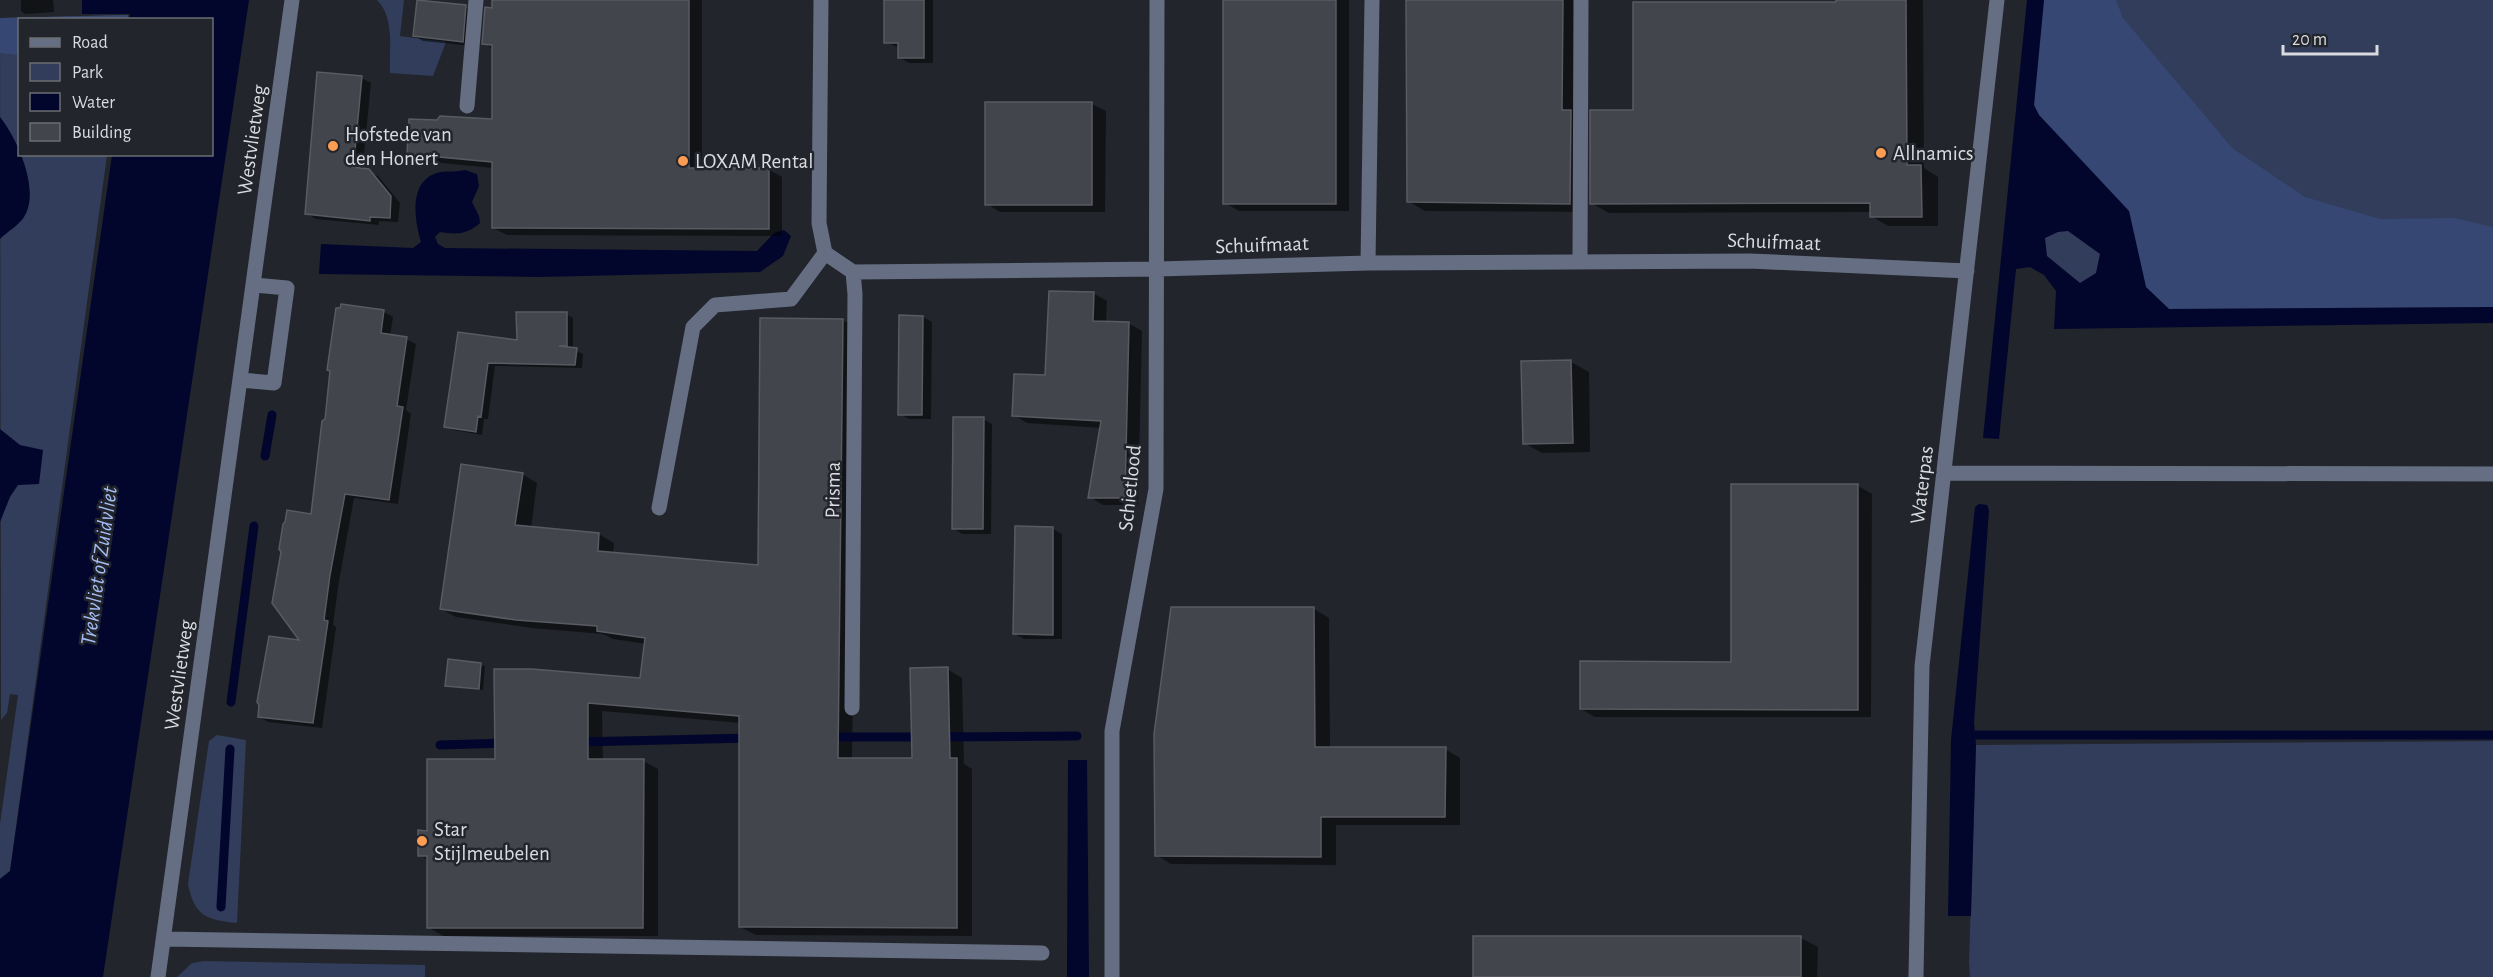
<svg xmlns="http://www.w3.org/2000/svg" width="2493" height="977" font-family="'Alegreya Sans',sans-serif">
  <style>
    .green { fill: #313d5a }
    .forest { fill: #364773 }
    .water { fill: #02062d; fill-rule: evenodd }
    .shadow { fill: #0007 }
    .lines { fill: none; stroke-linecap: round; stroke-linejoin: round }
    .stream { stroke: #02062d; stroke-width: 9 }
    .building { fill: #42454b; stroke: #585b62; stroke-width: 1.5 }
    .minor { stroke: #656e83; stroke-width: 15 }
    .poi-dot { fill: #fc9d53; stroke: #22252b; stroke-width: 2 }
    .labels { text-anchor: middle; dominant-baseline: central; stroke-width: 5; stroke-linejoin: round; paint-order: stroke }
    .poi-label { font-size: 21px; fill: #d9dbdf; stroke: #22252b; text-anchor: start }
    .street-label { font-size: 21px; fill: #d9dbdf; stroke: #22252b }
    .water-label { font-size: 22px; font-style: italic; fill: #a6bef8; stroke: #22252b }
  </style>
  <rect width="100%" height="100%" fill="#22252b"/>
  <!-- green -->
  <path class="green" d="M 377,0 L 404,0 L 400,36 L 446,42 L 433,76 L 390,73 C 389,49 395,18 377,0 Z
    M 2035,0 L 2493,0 L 2493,314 L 2076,319 L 2014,211 Z
    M 128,15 L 127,20 L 20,20 L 20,154 L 107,155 L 10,871 L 0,879 L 0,824 L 18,695 L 10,694 L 7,713 L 1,720 L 0,18 Z
    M 217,735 L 246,740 L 237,923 C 208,920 194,917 188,884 L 209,741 Z
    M 2493,741 L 2493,977 L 1970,977 L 1969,962 L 1976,745 Z
    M 204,961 L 425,965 L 425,977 L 177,977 L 192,963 Z"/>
  <!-- forest -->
  <path class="forest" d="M 2044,0 L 2116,0 L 2123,18 L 2232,148 L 2305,197 L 2380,219 L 2454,218 L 2493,227 L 2493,307 L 2169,309 L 2146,287 L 2129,211 L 2039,115 L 2034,105 Z
    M 128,15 L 127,20 L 20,20 L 19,55 L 0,53 L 0,18 Z"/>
  <!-- water -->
  <path class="water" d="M 82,0 L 249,0 L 103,977 L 0,977 L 0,879 L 10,871 L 112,155 L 212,154 L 212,20 L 129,20 L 130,14 L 82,14 Z
    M 2027,0 L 2044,0 L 2034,105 L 2039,115 L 2129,211 L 2146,287 L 2169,309 L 2493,307 L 2493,323 L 2054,329 L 2056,291 L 2044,275 L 2030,267 L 2016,269 L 1999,439 L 1983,438 ZM 2068,231 L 2100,254 L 2096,273 L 2080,283 L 2047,256 L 2045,238 L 2058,232 Z
    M 0,117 C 17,138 41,191 24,217 C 19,225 7,232 0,239 Z
    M 465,170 L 477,174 L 479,186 L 472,202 L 479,216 L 480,223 C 468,234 456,235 440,232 L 435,237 L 438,244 L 445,248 L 757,251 L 774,233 L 784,230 L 791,236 L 783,256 L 760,272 L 539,277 L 319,274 L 321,244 L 413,248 L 421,242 C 414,219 408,178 441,172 C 449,171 457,172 465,170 Z
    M 0,429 L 20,445 L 43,450 L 39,484 L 18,485 L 10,497 L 0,522 Z
    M 1979,504 L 1987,505 L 1989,510 L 1974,723 L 1976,745 L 1971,916 L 1948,916 L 1951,740 L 1975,507 Z
    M 1068,760 L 1087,760 L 1089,977 L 1067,977 Z"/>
  <!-- shadow -->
  <path class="shadow" d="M 21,0 L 53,0 L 54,12 L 25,14 L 21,11 Z
    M 493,0 L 702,0 L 702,170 L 768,169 L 782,177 L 782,236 L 507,235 L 493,228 L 493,168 L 422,161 L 409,153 L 493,121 L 493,49 L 484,43 L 493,10 Z
    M 885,0 L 933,0 L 933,63 L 909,63 L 900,58 L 899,48 L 886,42 Z
    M 1224,0 L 1349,0 L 1349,211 L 1239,211 L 1225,203 Z
    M 1408,0 L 1579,0 L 1587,212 L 1425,211 L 1408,201 Z
    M 1837,0 L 1923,0 L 1924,168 L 1938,177 L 1938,226 L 1888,226 L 1871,216 L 1871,212 L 1609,213 L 1591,203 L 1635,111 L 1837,3 Z
    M 465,7 L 474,12 L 472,46 L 423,41 L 414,36 Z
    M 362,78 L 371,83 L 364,154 L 360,153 L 364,158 L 363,170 L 378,176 L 400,203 L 398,222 L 379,221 L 379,225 L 316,219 L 307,214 Z
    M 1092,104 L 1106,111 L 1105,212 L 1000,212 L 987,204 Z
    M 1093,293 L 1107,301 L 1106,323 L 1128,323 L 1142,331 L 1138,505 L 1103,505 L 1090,497 L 1102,428 L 1027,423 L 1014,415 L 1046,376 Z
    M 384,312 L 393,317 L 390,336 L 406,339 L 416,344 L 406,410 L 411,414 L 398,504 L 354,498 L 339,581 L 333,625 L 336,627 L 322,728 L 268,722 L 259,717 L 302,642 L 283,552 L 312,516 L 326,420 Z
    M 566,314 L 573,318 L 573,349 L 583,354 L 582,368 L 495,366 L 488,419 L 484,419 L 482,435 L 453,430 L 446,426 L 459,333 L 518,342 Z
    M 923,317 L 932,322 L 931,419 L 909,419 L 900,414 Z
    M 843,320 L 858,329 L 852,760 L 914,760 L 947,669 L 962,678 L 964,764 L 972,769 L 972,936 L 756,935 L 740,927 L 741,723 L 602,711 L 603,760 L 643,761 L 658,769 L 658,936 L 443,936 L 428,927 L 428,860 L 419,855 L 429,832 L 496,760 L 496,671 L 641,680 L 646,644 L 613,639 L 603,634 L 532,628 L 456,617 L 441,609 L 522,474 L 537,483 L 531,528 L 599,534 L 614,543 L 613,554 L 759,566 Z
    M 1571,362 L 1589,372 L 1590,452 L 1542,453 L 1524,443 Z
    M 983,419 L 992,424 L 991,534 L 962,534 L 953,528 Z
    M 1733,485 L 1858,486 L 1872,494 L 1871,717 L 1595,717 L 1581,709 L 1733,663 Z
    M 1053,529 L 1062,534 L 1062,639 L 1024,639 L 1015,634 Z
    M 1314,609 L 1329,618 L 1330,749 L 1445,749 L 1460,758 L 1460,825 L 1336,825 L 1336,865 L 1171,864 L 1156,855 Z
    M 449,661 L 485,666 L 483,690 L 447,685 Z
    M 1801,938 L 1818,947 L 1817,977 L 1474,977 Z"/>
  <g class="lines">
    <!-- stream -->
    <path class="stream" d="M 265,456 L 272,415
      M 231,702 L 254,526
      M 1976,735 L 2493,735
      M 826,737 L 924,737
      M 937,737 L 1077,736
      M 578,742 L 750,738
      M 440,745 L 507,743
      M 221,907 L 230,749"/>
  </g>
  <!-- building -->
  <path class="building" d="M 417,0 L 466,5 L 463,42 L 413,36 Z
    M 492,0 L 689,0 L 689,168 L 769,168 L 769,229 L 492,228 L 492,162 L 407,154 L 409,119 L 437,120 L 440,116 L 492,119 L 492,45 L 482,44 L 485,7 L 492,8 Z
    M 884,0 L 924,0 L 924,58 L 898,58 L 898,43 L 884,43 Z
    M 1223,0 L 1336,0 L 1336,204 L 1223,204 Z
    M 1406,0 L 1563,0 L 1562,110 L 1571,110 L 1570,204 L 1407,202 Z
    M 1836,0 L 1906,0 L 1907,165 L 1921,165 L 1922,217 L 1870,217 L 1870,203 L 1590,204 L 1590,110 L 1633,110 L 1633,2 L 1836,2 Z
    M 317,72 L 362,76 L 355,150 L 353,149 L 355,152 L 353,167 L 369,169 L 391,196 L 390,218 L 370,217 L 370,221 L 305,214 Z
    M 985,102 L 1092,102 L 1092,205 L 985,205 Z
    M 1049,291 L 1094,292 L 1093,321 L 1129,322 L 1125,498 L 1088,498 L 1101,421 L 1012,416 L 1014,374 L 1045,375 Z
    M 341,304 L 384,310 L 381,333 L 407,337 L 397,406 L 403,407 L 389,500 L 345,494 L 330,575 L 324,620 L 328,621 L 313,723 L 258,717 L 259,705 L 257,702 L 269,636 L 299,640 L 272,603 L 281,552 L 279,549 L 283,524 L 285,522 L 287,510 L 311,514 L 322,421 L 325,419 L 330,371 L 327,370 L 336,308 L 340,308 Z
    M 516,312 L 567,312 L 567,346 L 559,346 L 577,348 L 575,365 L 488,363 L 481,417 L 478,416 L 476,432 L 444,427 L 458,332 L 517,340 Z
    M 899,315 L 923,316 L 922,415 L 898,415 Z
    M 760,318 L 843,319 L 838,758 L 912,758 L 910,668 L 948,667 L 950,758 L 957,758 L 957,928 L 739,927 L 739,716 L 588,703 L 588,759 L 644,759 L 643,928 L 427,928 L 427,856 L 418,856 L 418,830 L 427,831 L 427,759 L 495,759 L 494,669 L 532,669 L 640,678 L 645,638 L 597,631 L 597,626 L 516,620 L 440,609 L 461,464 L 523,473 L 515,525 L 599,533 L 598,551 L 758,565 Z
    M 1571,360 L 1573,443 L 1523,444 L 1521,361 Z
    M 953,417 L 984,417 L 983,529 L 952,529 Z
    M 1731,484 L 1858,484 L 1858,710 L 1580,709 L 1580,661 L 1731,662 Z
    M 1015,526 L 1053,527 L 1053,635 L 1013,634 Z
    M 1171,607 L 1314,607 L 1315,747 L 1446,747 L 1445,817 L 1321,817 L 1321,857 L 1155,856 L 1154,734 Z
    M 448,659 L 481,663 L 479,689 L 445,686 Z
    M 1473,936 L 1801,936 L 1801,977 L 1473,977 Z"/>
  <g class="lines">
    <!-- minor -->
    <path class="minor" d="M 821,0 L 819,223 L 825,253 L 853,272 L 1158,269 L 1368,263 L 1750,261 L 1967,271
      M 467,106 L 476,0
      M 1580,262 L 1581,0
      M 1368,263 L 1372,0
      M 241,380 L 274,383 L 287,288 L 254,285
      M 1945,473 L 2493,474
      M 659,508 L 693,327 L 715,305 L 791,299 L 825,253
      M 852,708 L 855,294 L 853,272
      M 164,939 L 1042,953
      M 158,977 L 292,0
      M 1112,977 L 1112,731 L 1156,489 L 1157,0
      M 1916,977 L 1922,666 L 1997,0"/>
  </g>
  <!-- markers -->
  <g class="poi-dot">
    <circle cx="333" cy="146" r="6"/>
    <circle cx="1881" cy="153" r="6"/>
    <circle cx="683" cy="161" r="6"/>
    <circle cx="422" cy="841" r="6"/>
  </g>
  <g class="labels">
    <!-- poi labels -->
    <g class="poi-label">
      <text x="345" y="134">Hofstede van<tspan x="345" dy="24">den Honert</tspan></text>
      <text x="1893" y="153">Allnamics</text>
      <text x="695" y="161">LOXAM Rental</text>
      <text x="434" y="829">Star<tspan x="434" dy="24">Stijlmeubelen</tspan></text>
    </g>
    <!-- street labels -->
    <g class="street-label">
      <text transform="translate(252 140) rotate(-82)">Westvlietweg</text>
      <text transform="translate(1774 242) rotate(2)">Schuifmaat</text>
      <text transform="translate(1262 245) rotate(-2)">Schuifmaat</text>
      <text transform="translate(1922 485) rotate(-83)">Waterpas</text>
      <text transform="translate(1130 488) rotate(-84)">Schietlood</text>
      <text transform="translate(833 490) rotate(-89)">Prisma</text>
      <text transform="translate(179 675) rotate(-82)">Westvlietweg</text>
    </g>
    <!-- water labels -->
    <g class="water-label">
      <text transform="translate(99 566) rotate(-82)">Trekvliet of Zuidvliet</text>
    </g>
  </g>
  <!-- legend -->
  <rect x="18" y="18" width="195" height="138" fill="#22252b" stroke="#6b6e73" stroke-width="1.5"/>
  <rect x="30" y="38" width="30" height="9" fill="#656e83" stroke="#6b6e73" stroke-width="1.5"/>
  <text x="72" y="48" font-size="18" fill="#d9dbdf">Road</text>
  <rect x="30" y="63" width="30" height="18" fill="#313d5a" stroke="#6b6e73" stroke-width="1.5"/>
  <text x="72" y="78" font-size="18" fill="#d9dbdf">Park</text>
  <rect x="30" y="93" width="30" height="18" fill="#02062d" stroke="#6b6e73" stroke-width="1.5"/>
  <text x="72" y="108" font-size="18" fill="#d9dbdf">Water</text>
  <rect x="30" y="123" width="30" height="18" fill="#42454b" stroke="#6b6e73" stroke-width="1.5"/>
  <text x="72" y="138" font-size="18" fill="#d9dbdf">Building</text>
  <!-- scale -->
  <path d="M2283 45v9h94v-9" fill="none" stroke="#d9dbdf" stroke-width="3"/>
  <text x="2292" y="45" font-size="18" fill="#d9dbdf" stroke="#22252b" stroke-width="4.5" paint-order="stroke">20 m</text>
</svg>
